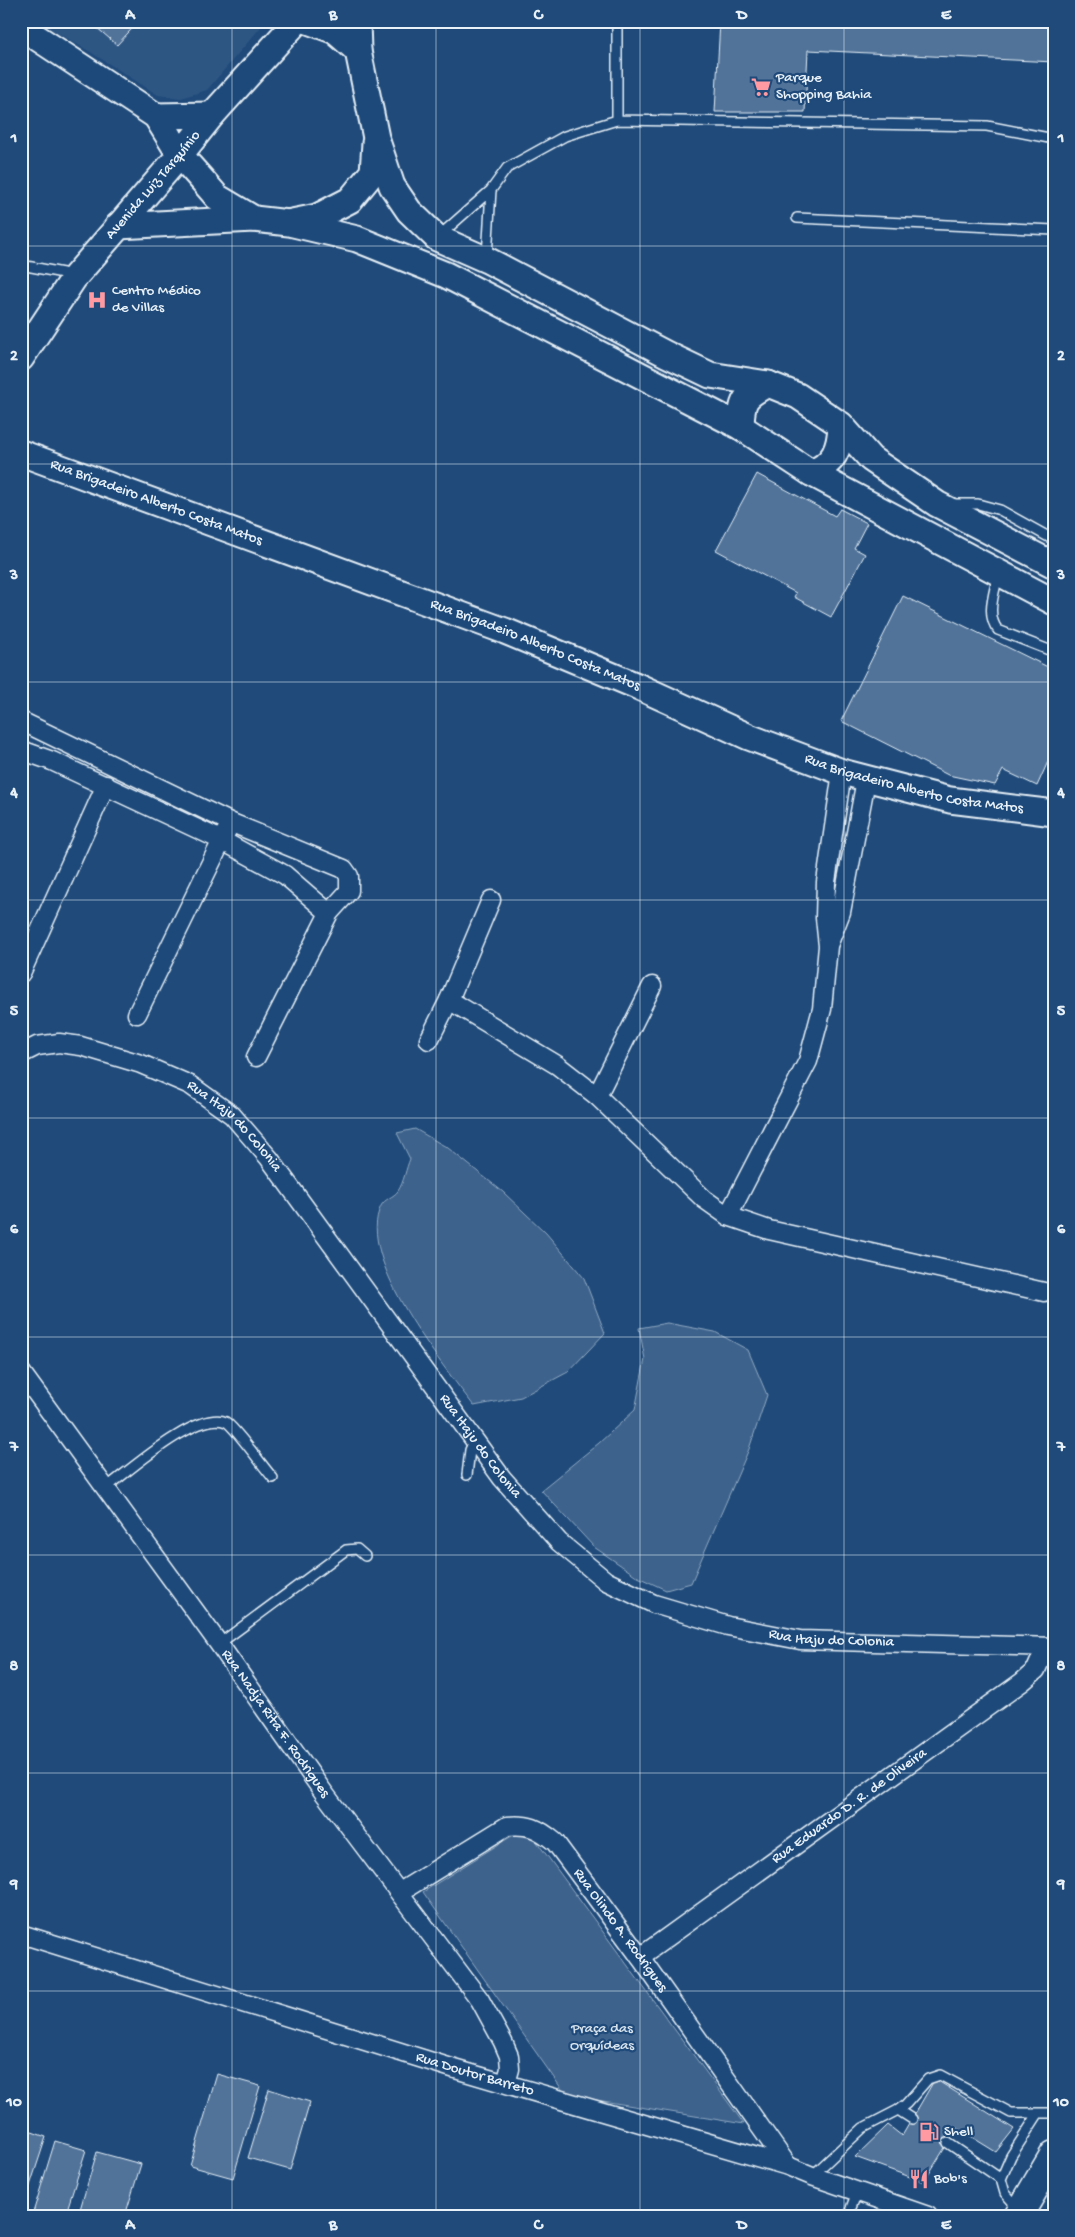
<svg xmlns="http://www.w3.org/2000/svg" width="1075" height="2237" font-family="'Gochi Hand',sans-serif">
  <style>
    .built { fill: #2e5683 }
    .green { fill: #3c628c; stroke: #92aac2 }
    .building { fill: #517399; stroke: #e8f1f8 }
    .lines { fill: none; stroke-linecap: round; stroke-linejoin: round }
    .lane-casing { stroke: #e8f1f8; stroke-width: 12 }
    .street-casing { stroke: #e8f1f8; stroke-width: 21 }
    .secondary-casing { stroke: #e8f1f8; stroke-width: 29 }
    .highway-casing { stroke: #e8f1f8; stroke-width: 31 }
    .lane { stroke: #1f4a7a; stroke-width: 9 }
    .street { stroke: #1f4a7a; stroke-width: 18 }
    .secondary { stroke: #1f4a7a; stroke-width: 25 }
    .highway { stroke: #1f4a7a; stroke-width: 28 }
    .grid { fill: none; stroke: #e8f1f8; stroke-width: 1; stroke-opacity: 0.55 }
    .labels { text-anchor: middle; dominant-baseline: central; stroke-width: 4.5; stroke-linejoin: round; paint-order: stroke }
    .poi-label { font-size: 15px; fill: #e8f1f8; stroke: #1f4a7a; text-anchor: start }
    .street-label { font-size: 15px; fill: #e8f1f8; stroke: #1f4a7a }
    .park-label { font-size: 15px; fill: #d7e3ed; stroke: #1f4a7a }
    .neatline { fill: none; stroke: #e8f1f8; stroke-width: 2 }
    .grid-label { font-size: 16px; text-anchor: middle; font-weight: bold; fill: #e8f1f8 }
  </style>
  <rect width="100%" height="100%" fill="#1f4a7a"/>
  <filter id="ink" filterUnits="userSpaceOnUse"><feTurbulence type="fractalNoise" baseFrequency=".02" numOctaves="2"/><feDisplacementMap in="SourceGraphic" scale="10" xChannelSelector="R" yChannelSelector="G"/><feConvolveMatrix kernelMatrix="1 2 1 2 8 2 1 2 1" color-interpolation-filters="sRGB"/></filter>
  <g filter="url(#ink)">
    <!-- built -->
    <path class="built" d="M 37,21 L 266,21 L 207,90 L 181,98 L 158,95 L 89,51 Z"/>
    <!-- green -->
    <path class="green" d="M 415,1129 L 448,1148 L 503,1192 L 546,1233 L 584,1278 L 605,1333 L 568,1372 L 521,1397 L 474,1406 C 443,1366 355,1257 381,1206 C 384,1199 394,1197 398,1191 C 404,1182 406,1168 410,1159 L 397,1133 Z
      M 667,1323 L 715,1332 L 748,1350 L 767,1395 L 749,1449 L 691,1583 L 666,1590 L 638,1577 L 594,1547 L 541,1490 L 599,1443 L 635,1410 L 645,1359 L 639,1328 Z
      M 526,1827 L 744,2124 L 566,2095 L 423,1892 Z"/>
    <!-- building -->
    <path class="building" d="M 89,21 L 139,21 L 117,45 Z
      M 720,21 L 1054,21 L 1054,62 L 808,50 L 805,112 L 715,112 Z
      M 757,474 L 835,516 L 840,509 L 867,523 L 854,548 L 865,554 L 831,617 L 794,597 L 796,593 L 716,550 Z
      M 903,596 L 1054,670 L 1054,757 L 1051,755 L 1037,786 L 1003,770 L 995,785 L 948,775 L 841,721 Z
      M 217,2074 L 260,2086 L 233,2178 L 190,2166 Z
      M 935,2079 L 1014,2129 L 996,2152 L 957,2128 L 924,2182 L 855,2157 L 888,2125 L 902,2136 Z
      M 269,2089 L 310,2102 L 290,2170 L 248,2158 Z
      M 21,2128 L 46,2137 L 21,2213 Z
      M 55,2141 L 86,2150 L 65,2216 L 32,2216 Z
      M 97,2152 L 141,2164 L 125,2216 L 78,2216 Z"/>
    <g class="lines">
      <defs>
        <path id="lane" d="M 617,21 L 617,120
          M 797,218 L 1054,230
          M 439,236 L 491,190 L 507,168 L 565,136 L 617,120 L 987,126 L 1054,139
          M 487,257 L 491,190
          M 21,265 L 63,273 L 72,278
          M 953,504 L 978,504 L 1000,510 L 1054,540
          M 998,574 C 995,592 985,615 998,630 L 1054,652
          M 467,1475 L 470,1450 L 475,1440
          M 106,1488 C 129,1471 198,1409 226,1422 C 234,1426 265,1469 273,1478
          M 219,1644 L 346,1550 L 357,1549 L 365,1556
          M 898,2110 L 912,2119
          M 948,2143 L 1001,2179 L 1005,2193 L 1019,2209
          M 812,2176 L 863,2128 L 898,2110 L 906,2104 L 928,2079 L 940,2075 L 1011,2113 L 1054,2113
          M 1001,2179 L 1011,2156 L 1038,2114
          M 848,2216 L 857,2192"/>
        <g id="street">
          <path d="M 21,721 L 232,823 L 344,869 L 349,876 L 349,891 L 329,913 L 256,1057"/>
          <path d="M 21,750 L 52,761 L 221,840 L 285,875 L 329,913"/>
          <path d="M 829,943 L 841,912 L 866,780"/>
          <path d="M 21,973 L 106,785"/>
          <path d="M 449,1000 L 557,1065 L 597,1096 L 704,1199 L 728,1216 L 769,1230 L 1044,1292"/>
          <path d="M 137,1014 L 227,830"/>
          <path d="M 429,1040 L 449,1000 L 491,900"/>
          <path id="s1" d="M 21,1054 L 37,1046 L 59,1043 L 81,1046 L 141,1064 L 190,1085 L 232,1115 L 269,1158 L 502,1478 L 559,1542 L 606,1581 L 654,1604 L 728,1626 L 800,1640 L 1054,1647"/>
          <path d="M 597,1096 L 652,986"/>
          <path d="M 728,1216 L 808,1061 L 822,1009 L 828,946 L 825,918 L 826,882 L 842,772"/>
          <path id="s2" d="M 21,1372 L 219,1644 L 324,1793 L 480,2000 L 503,2042 L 509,2056 L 510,2069 L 506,2083"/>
          <path id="s3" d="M 400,1892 L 507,1826 C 529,1824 538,1828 555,1842 L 640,1957 L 788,2166"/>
          <path id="s4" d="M 21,1934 L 455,2069 L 788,2166 L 812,2176 L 928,2216"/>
          <path id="s5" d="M 640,1957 L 1022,1682 L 1036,1670 L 1046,1647"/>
        </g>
        <g id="secondary">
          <path d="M 308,21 L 335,31 L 358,51"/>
          <path d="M 357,21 L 358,51 L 376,138 L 392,186 L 409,211 L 437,238 L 487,260 L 666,354 L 710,375 L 768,384 L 798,396 L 841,425 L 871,459 L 937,504 L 1054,565"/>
          <path d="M 21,27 L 156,116 L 180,155 L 204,182 L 217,197 L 254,219"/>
          <path d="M 156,116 L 212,115"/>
          <path d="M 292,222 L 317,217 L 350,200 L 373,172 L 375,143"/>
          <path d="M 118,226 L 254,219 L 289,223 L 357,239 L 446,275 L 741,427 L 811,473 L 1054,602"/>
          <path id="s6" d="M 21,358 L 74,278 L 180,155 L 212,115 L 297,21"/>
          <path d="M 741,427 C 742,400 743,397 768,384"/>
          <path id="s7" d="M 21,453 L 505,631 L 637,686 L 749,737 L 842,772 L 950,800 L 1054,813"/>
          <path d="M 811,473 C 834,464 840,449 841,425"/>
        </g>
        <path id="highway" d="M 1018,2216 L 1054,2155"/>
      </defs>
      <!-- lane casing -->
      <use href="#lane" class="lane-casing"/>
      <!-- street casing -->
      <use href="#street" class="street-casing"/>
      <!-- secondary casing -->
      <use href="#secondary" class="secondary-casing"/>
      <!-- highway casing -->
      <use href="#highway" class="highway-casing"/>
      <!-- lane -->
      <use href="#lane" class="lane"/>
      <!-- street -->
      <use href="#street" class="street"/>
      <!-- secondary -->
      <use href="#secondary" class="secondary"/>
      <!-- highway -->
      <use href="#highway" class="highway"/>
    </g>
  </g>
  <!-- grid -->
  <path class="grid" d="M 232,21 L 232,2216M 436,21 L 436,2216M 640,21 L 640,2216M 844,21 L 844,2216M 21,246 L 1054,246M 21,464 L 1054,464M 21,682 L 1054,682M 21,900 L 1054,900M 21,1118 L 1054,1118M 21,1337 L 1054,1337M 21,1555 L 1054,1555M 21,1773 L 1054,1773M 21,1991 L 1054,1991"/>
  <!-- icons -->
  <defs>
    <symbol id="supermarket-bare" viewBox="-9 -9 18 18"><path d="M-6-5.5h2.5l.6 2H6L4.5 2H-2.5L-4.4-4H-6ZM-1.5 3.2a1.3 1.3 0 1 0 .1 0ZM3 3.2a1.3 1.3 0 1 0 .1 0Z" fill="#ff9aa2" stroke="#1f4a7a" stroke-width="2.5" paint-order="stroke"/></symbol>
    <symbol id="hospital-bare" viewBox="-9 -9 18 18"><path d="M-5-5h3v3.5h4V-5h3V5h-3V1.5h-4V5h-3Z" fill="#ff9aa2" stroke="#1f4a7a" stroke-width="2.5" paint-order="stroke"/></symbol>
    <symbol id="fuel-bare" viewBox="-9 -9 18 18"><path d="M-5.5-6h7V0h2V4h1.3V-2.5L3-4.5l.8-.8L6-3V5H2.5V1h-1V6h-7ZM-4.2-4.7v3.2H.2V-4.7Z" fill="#ff9aa2" stroke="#1f4a7a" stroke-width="2.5" paint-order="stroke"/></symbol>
    <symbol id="restaurant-bare" viewBox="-9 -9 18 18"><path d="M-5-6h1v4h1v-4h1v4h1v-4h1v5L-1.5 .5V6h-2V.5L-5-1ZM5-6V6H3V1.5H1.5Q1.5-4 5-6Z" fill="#ff9aa2" stroke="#1f4a7a" stroke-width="2.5" paint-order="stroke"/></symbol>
  </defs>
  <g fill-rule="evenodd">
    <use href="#supermarket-bare" x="747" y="73" width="28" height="28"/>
    <use href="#hospital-bare" x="83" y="286" width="28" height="28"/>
    <use href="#fuel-bare" x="915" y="2118" width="28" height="28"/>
    <use href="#restaurant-bare" x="905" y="2165" width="28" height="28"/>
  </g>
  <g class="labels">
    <!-- poi labels -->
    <g class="poi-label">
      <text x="776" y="78">Parque<tspan x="776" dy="17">Shopping Bahia</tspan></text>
      <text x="112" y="291">Centro Médico<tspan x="112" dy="17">de Villas</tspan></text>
      <text x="944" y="2132">Shell</text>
      <text x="934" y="2179">Bob's</text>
    </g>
    <!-- street labels -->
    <g class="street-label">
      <text stroke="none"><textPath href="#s6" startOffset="218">Avenida Luiz Tarquínio</textPath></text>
      <text stroke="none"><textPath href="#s7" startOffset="144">Rua Brigadeiro Alberto Costa Matos</textPath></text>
      <text stroke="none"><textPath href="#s7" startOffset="549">Rua Brigadeiro Alberto Costa Matos</textPath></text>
      <text stroke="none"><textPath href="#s7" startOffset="954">Rua Brigadeiro Alberto Costa Matos</textPath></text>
      <text stroke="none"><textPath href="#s1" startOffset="239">Rua Itaju do Colonia</textPath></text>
      <text stroke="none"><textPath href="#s1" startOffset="644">Rua Itaju do Colonia</textPath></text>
      <text stroke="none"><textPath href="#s1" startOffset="1064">Rua Itaju do Colonia</textPath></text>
      <text stroke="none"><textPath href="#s2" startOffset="434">Rua Nadja Rita F. Rodrigues</textPath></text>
      <text stroke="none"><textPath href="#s5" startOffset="258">Rua Eduardo D. R. de Oliveira</textPath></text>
      <text stroke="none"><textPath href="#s3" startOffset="288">Rua Olindo A. Rodrigues</textPath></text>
      <text stroke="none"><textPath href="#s4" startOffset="475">Rua Doutor Barreto</textPath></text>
    </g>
    <!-- park labels -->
    <g class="park-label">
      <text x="602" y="2029">Praça das<tspan x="602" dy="17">Orquídeas</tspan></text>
    </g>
  </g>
  <!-- margin -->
  <rect width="1075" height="2237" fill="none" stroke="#1f4a7a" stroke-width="55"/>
  <rect x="28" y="28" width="1020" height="2182" class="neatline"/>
  <g class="grid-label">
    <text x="130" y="19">A</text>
    <text x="333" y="19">B</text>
    <text x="538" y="19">C</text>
    <text x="742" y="19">D</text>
    <text x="946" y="19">E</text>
    <text x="14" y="142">1</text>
    <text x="1061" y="142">1</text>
    <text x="14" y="360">2</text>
    <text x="1061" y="360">2</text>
    <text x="14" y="579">3</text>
    <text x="1061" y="579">3</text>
    <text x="14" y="797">4</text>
    <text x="1061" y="797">4</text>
    <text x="14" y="1015">5</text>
    <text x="1061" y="1015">5</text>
    <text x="14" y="1233">6</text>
    <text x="1061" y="1233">6</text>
    <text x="14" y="1451">7</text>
    <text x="1061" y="1451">7</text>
    <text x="14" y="1670">8</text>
    <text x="1061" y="1670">8</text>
    <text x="14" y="1888">9</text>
    <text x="1061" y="1888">9</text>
    <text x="14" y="2106">10</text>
    <text x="1061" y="2106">10</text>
    <text x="130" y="2229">A</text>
    <text x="333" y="2229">B</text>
    <text x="538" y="2229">C</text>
    <text x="742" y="2229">D</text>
    <text x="946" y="2229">E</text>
  </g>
</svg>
